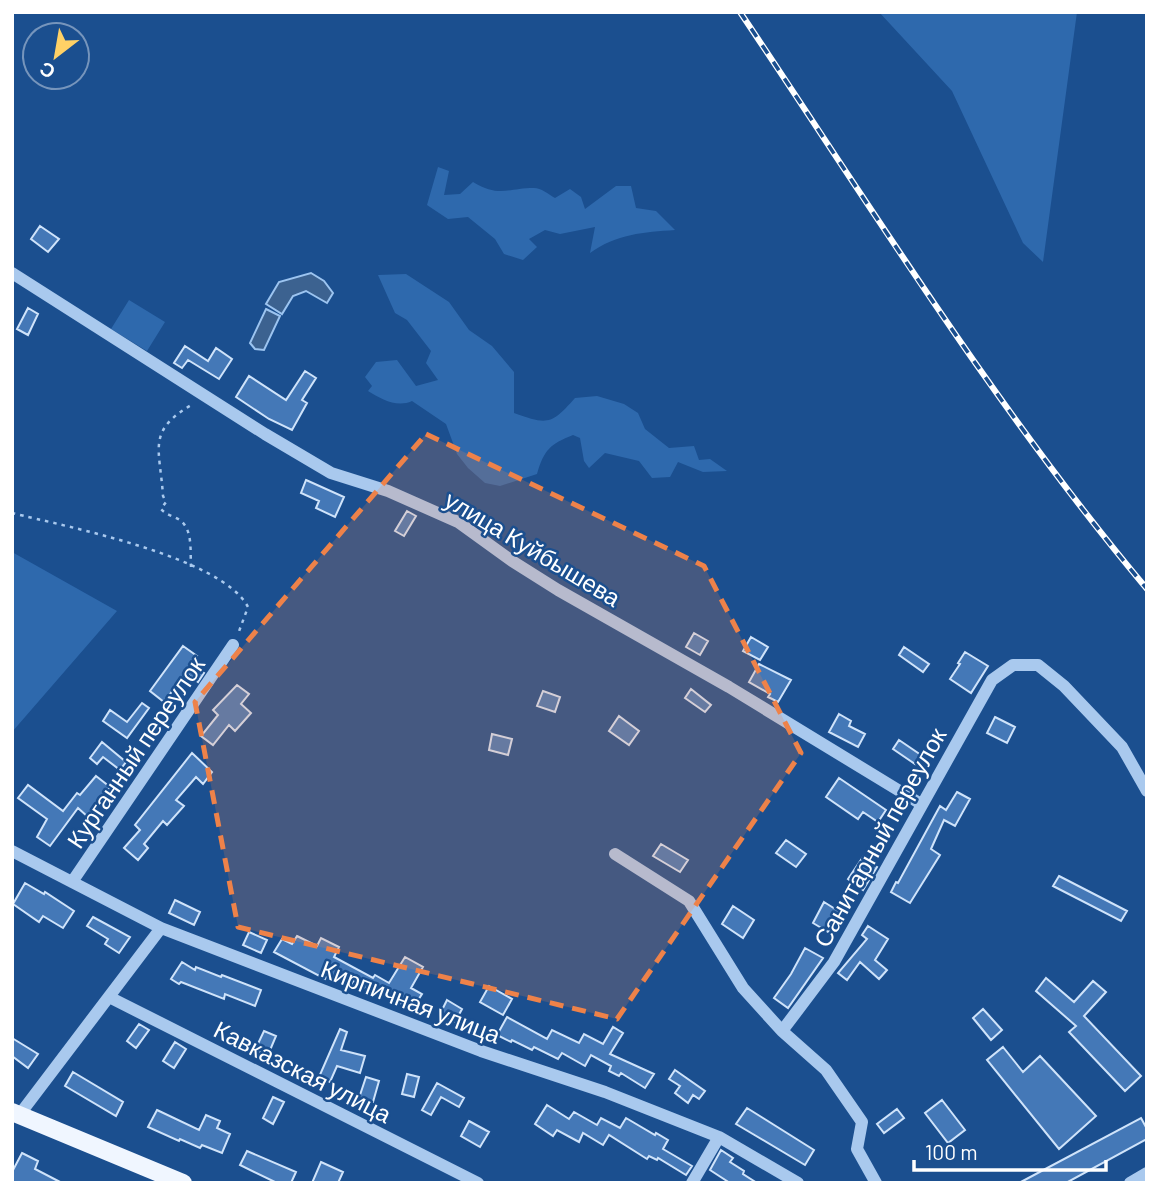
<svg xmlns="http://www.w3.org/2000/svg" width="1159" height="1195" font-family="Barlow,sans-serif">
  <style>
    .green { fill: #2e69ad }
    .water { fill: #3c6290; stroke: #9cc4f0; stroke-width: 2 }
    .building { fill: #4478b7; stroke: #cfe3fa; stroke-width: 2 }
    .lines { fill: none; stroke-linecap: round; stroke-linejoin: round }
    .path { stroke: #a9c9ee; stroke-width: 2.5; stroke-dasharray: 3.5 5; stroke-linecap: butt }
    .minor { stroke: #a9c9ee; stroke-width: 12 }
    .major { stroke: #f0f6ff; stroke-width: 18 }
    .rail-casing { stroke: #fff; stroke-width: 6 }
    .rail { stroke: #1b4f8f; stroke-width: 3.5; stroke-dasharray: 10; stroke-linecap: butt }
    .marked { fill: #ee8249; fill-opacity: 0.2; stroke: #ee8249; stroke-width: 5; stroke-dasharray: 14 9; stroke-linejoin: round }
    .labels { text-anchor: middle; dominant-baseline: central; stroke-width: 5; stroke-linejoin: round; paint-order: stroke }
    .street-label { font-size: 24px; fill: #fff; stroke: #1b4f8f }
  </style>
  <rect width="100%" height="100%" fill="#1b4f8f"/>
  <!-- green -->
  <path class="green" d="M 879,12 L 1077,12 L 1043,262 L 1023,243 L 952,91 Z
    M 438,167 L 449,171 L 444,195 L 460,194 L 473,182 C 500,198 507,188 534,188 C 541,188 548,194 555,198 L 570,189 L 581,197 L 585,209 L 616,186 L 631,186 L 636,208 L 656,211 L 675,230 C 644,232 616,234 590,253 L 595,227 L 560,234 L 545,230 L 529,239 L 537,247 L 523,260 L 504,254 L 495,239 L 468,217 L 448,219 L 427,205 Z
    M 406,274 L 449,302 L 469,330 L 492,346 L 514,372 L 514,413 C 548,425 551,425 575,398 L 597,396 L 624,404 L 638,413 L 645,429 L 669,448 L 694,446 L 699,460 L 710,459 L 727,471 L 703,472 L 678,462 L 670,477 L 652,478 L 639,461 L 605,453 L 589,468 L 584,461 L 580,438 L 573,435 C 550,444 544,450 537,474 L 500,486 L 485,483 L 468,468 L 457,454 L 446,424 L 412,401 C 397,408 381,399 368,391 L 372,386 L 365,377 L 376,362 L 397,360 L 416,386 L 438,380 L 426,363 L 431,351 L 407,320 L 395,313 L 378,275 Z
    M 129,300 L 165,322 L 147,351 L 111,329 Z
    M 12,552 L 117,611 L 12,732 Z"/>
  <!-- water -->
  <path class="water" d="M 311,273 L 324,281 L 333,293 L 327,303 L 306,291 L 293,296 L 282,314 L 266,304 L 279,282 Z
    M 266,309 L 280,316 L 264,350 L 255,349 L 250,343 Z"/>
  <!-- building -->
  <path class="building" d="M 40,226 L 59,239 L 48,252 L 31,239 Z
    M 28,308 L 38,314 L 28,335 L 17,329 Z
    M 185,346 L 208,361 L 216,348 L 232,359 L 219,379 L 188,360 L 182,368 L 174,363 Z
    M 305,371 L 316,378 L 302,400 L 307,403 L 292,430 L 269,419 L 236,397 L 249,376 L 286,400 Z
    M 306,480 L 344,497 L 335,517 L 316,508 L 319,501 L 301,493 Z
    M 407,511 L 416,516 L 404,536 L 395,531 Z
    M 694,633 L 708,641 L 700,655 L 686,647 Z
    M 751,637 L 768,647 L 760,660 L 743,651 Z
    M 183,646 L 197,656 L 192,664 L 204,673 L 198,682 L 186,673 L 164,702 L 150,691 Z
    M 904,647 L 929,664 L 923,672 L 899,655 Z
    M 965,652 L 988,666 L 971,693 L 950,679 L 960,664 L 958,663 Z
    M 759,664 L 791,680 L 778,702 L 768,697 L 770,694 L 749,682 Z
    M 237,685 L 249,694 L 241,704 L 251,713 L 235,731 L 229,725 L 213,745 L 201,736 L 218,715 L 213,710 Z
    M 691,689 L 711,705 L 705,712 L 685,698 Z
    M 543,691 L 560,697 L 555,712 L 537,706 Z
    M 142,703 L 149,708 L 127,738 L 103,721 L 110,710 L 127,722 Z
    M 839,714 L 851,721 L 849,726 L 865,734 L 858,747 L 829,732 Z
    M 619,716 L 639,731 L 629,745 L 609,731 Z
    M 995,717 L 1015,727 L 1007,743 L 987,733 Z
    M 492,734 L 512,739 L 508,755 L 489,750 Z
    M 899,740 L 921,755 L 915,764 L 893,749 Z
    M 102,742 L 126,762 L 120,770 L 103,757 L 97,764 L 90,758 Z
    M 192,753 L 212,772 L 203,784 L 196,777 L 176,800 L 184,806 L 167,825 L 163,821 L 144,844 L 148,848 L 138,860 L 124,848 L 140,830 L 135,825 Z
    M 96,776 L 110,787 L 88,817 L 78,808 L 50,846 L 37,837 L 47,819 L 18,798 L 28,785 L 63,811 L 77,793 L 80,795 Z
    M 839,778 L 886,810 L 878,822 L 863,812 L 858,819 L 826,797 Z
    M 957,792 L 970,799 L 955,826 L 944,820 L 931,849 L 940,855 L 910,903 L 891,892 L 896,882 L 898,883 L 940,806 L 946,810 Z
    M 786,840 L 806,854 L 796,867 L 776,853 Z
    M 661,844 L 688,860 L 680,872 L 653,856 Z
    M 863,857 L 877,867 L 863,890 L 848,879 Z
    M 1059,876 L 1127,911 L 1121,921 L 1053,886 Z
    M 25,883 L 44,894 L 45,892 L 74,911 L 63,928 L 43,916 L 39,922 L 13,904 Z
    M 175,900 L 200,912 L 194,925 L 169,913 Z
    M 824,902 L 840,912 L 828,932 L 813,923 Z
    M 733,906 L 754,920 L 743,938 L 722,924 Z
    M 93,917 L 130,937 L 119,953 L 105,944 L 108,939 L 87,926 Z
    M 868,926 L 888,939 L 875,960 L 887,970 L 879,979 L 860,962 L 847,980 L 838,973 L 867,939 L 862,935 Z
    M 249,932 L 267,940 L 261,953 L 243,945 Z
    M 297,936 L 317,946 L 321,938 L 339,947 L 334,957 L 373,978 L 375,975 L 389,983 L 405,957 L 423,967 L 411,988 L 422,994 L 415,1005 L 410,1002 L 407,1007 L 381,992 L 379,995 L 353,981 L 350,987 L 327,975 L 325,979 L 274,952 L 282,939 L 292,944 Z
    M 805,948 L 823,958 L 788,1008 L 774,998 L 791,974 Z
    M 182,962 L 195,970 L 196,967 L 221,977 L 222,975 L 261,990 L 255,1006 L 225,994 L 224,999 L 181,982 L 179,984 L 171,979 Z
    M 1046,978 L 1074,1002 L 1093,981 L 1106,992 L 1084,1016 L 1141,1076 L 1125,1091 L 1069,1032 L 1076,1026 L 1036,991 Z
    M 489,986 L 512,999 L 503,1015 L 480,1002 Z
    M 447,1000 L 462,1009 L 455,1022 L 440,1014 Z
    M 983,1009 L 1002,1030 L 991,1040 L 973,1018 Z
    M 507,1017 L 547,1039 L 552,1030 L 579,1043 L 584,1034 L 603,1044 L 613,1027 L 623,1033 L 610,1054 L 654,1074 L 645,1088 L 621,1073 L 619,1076 L 609,1071 L 611,1066 L 591,1055 L 585,1066 L 562,1053 L 558,1059 L 534,1047 L 532,1050 L 512,1040 L 511,1042 L 497,1035 Z
    M 139,1024 L 149,1030 L 136,1048 L 127,1041 Z
    M 340,1029 L 347,1032 L 341,1050 L 365,1056 L 360,1073 L 337,1066 L 330,1082 L 319,1077 Z
    M 264,1031 L 276,1036 L 268,1055 L 255,1050 Z
    M 12,1038 L 38,1054 L 28,1068 L 12,1056 Z
    M 175,1042 L 186,1049 L 174,1068 L 163,1061 Z
    M 1003,1047 L 1023,1072 L 1040,1056 L 1096,1116 L 1059,1149 L 987,1060 Z
    M 675,1070 L 705,1091 L 699,1099 L 693,1095 L 688,1103 L 675,1093 L 680,1086 L 669,1079 Z
    M 73,1072 L 123,1102 L 116,1116 L 65,1086 Z
    M 407,1074 L 419,1077 L 414,1097 L 402,1094 Z
    M 366,1077 L 379,1081 L 373,1102 L 359,1098 Z
    M 437,1083 L 464,1098 L 459,1107 L 441,1097 L 431,1115 L 422,1110 Z
    M 273,1097 L 284,1102 L 273,1124 L 263,1118 Z
    M 942,1100 L 965,1130 L 948,1143 L 925,1113 Z
    M 547,1105 L 569,1119 L 574,1112 L 597,1125 L 601,1118 L 620,1128 L 626,1118 L 655,1135 L 656,1133 L 668,1140 L 663,1149 L 692,1166 L 686,1175 L 658,1158 L 657,1160 L 649,1156 L 647,1159 L 609,1135 L 603,1145 L 583,1133 L 579,1142 L 557,1130 L 553,1136 L 535,1124 Z
    M 747,1108 L 814,1150 L 805,1165 L 736,1124 Z
    M 897,1109 L 904,1118 L 884,1133 L 877,1124 Z
    M 157,1110 L 199,1130 L 206,1115 L 220,1121 L 217,1128 L 230,1134 L 222,1153 L 202,1145 L 200,1148 L 180,1139 L 179,1141 L 148,1127 Z
    M 1141,1118 L 1147,1129 L 1147,1139 L 1066,1183 L 1019,1183 Z
    M 469,1121 L 489,1132 L 480,1147 L 461,1136 Z
    M 721,1150 L 733,1158 L 730,1162 L 744,1171 L 743,1174 L 757,1183 L 730,1183 L 710,1170 Z
    M 247,1151 L 296,1172 L 291,1183 L 277,1183 L 240,1165 Z
    M 22,1153 L 38,1161 L 35,1169 L 62,1183 L 12,1183 L 12,1172 Z
    M 321,1162 L 343,1172 L 338,1183 L 312,1183 Z"/>
  <g class="lines">
    <!-- path -->
    <path class="path" d="M 12,513 C 68,527 222,557 248,607 L 238,634
      M 191,567 C 190,552 193,531 181,521 C 175,516 167,516 161,509 L 166,502 L 163,496 C 160,448 146,431 193,404"/>
    <!-- minor -->
    <path class="minor" d="M 12,273 L 265,434 L 331,473 L 388,491 L 458,522 L 512,561 L 558,590 L 729,687 L 921,804
      M 12,851 L 161,928 L 481,1051 L 605,1092 L 719,1137 L 798,1183
      M 615,854 L 689,901 L 743,988 L 782,1031 L 826,1070 L 862,1122 L 857,1149 L 876,1183
      M 72,882 L 233,645
      M 109,997 L 478,1183
      M 782,1031 L 834,962 L 992,680 L 1013,665 L 1038,665 L 1064,686 L 1122,747 L 1147,791
      M 20,1114 L 161,928
      M 692,1183 L 719,1137
      M 1130,1183 L 1147,1173"/>
    <!-- major -->
    <path class="major" d="M 12,1112 L 183,1183"/>
    <defs>
      <path id="rail" d="M 740,12 C 871,207 996,409 1147,589"/>
    </defs>
    <!-- rail casing -->
    <use href="#rail" class="rail-casing"/>
    <!-- rail -->
    <use href="#rail" class="rail"/>
  </g>
  <!-- marked area -->
  <path class="marked" d="M 426,434 L 704,566 L 801,753 L 617,1019 L 238,927 L 195,702 Z"/>
  <g class="labels">
    <!-- street labels -->
    <g class="street-label">
      <text transform="translate(533 548) rotate(31)">улица Куйбышева</text>
      <text transform="translate(135 752) rotate(-56)">Курганный переулок</text>
      <text transform="translate(879 837) rotate(-61)">Санитарный переулок</text>
      <text transform="translate(411 1001) rotate(21)">Кирпичная улица</text>
      <text transform="translate(303 1071) rotate(27)">Кавказская улица</text>
    </g>
  </g>
  <!-- border -->
  <rect width="1159" height="1195" fill="none" stroke="#ffffff" stroke-width="28"/>
  <!-- north arrow -->
  <g transform="translate(56 56) rotate(211)"><circle r="33" fill="#1b4f8f" stroke="#7695bc" stroke-width="2"/>
  <path d="M0-5L12 26L0 18L-12 26Z" fill="#ffd166"/>
  <text y="-10" font-size="19" font-weight="bold" text-anchor="middle" fill="#ffffff">С</text>
  </g>
  <!-- scale -->
  <path d="M914 1160v10h192v-10" fill="none" stroke="#ffffff" stroke-width="3.5"/>
  <text x="925" y="1160" font-size="21" fill="#ffffff" stroke="#1b4f8f" stroke-width="5" paint-order="stroke">100 m</text>
</svg>
